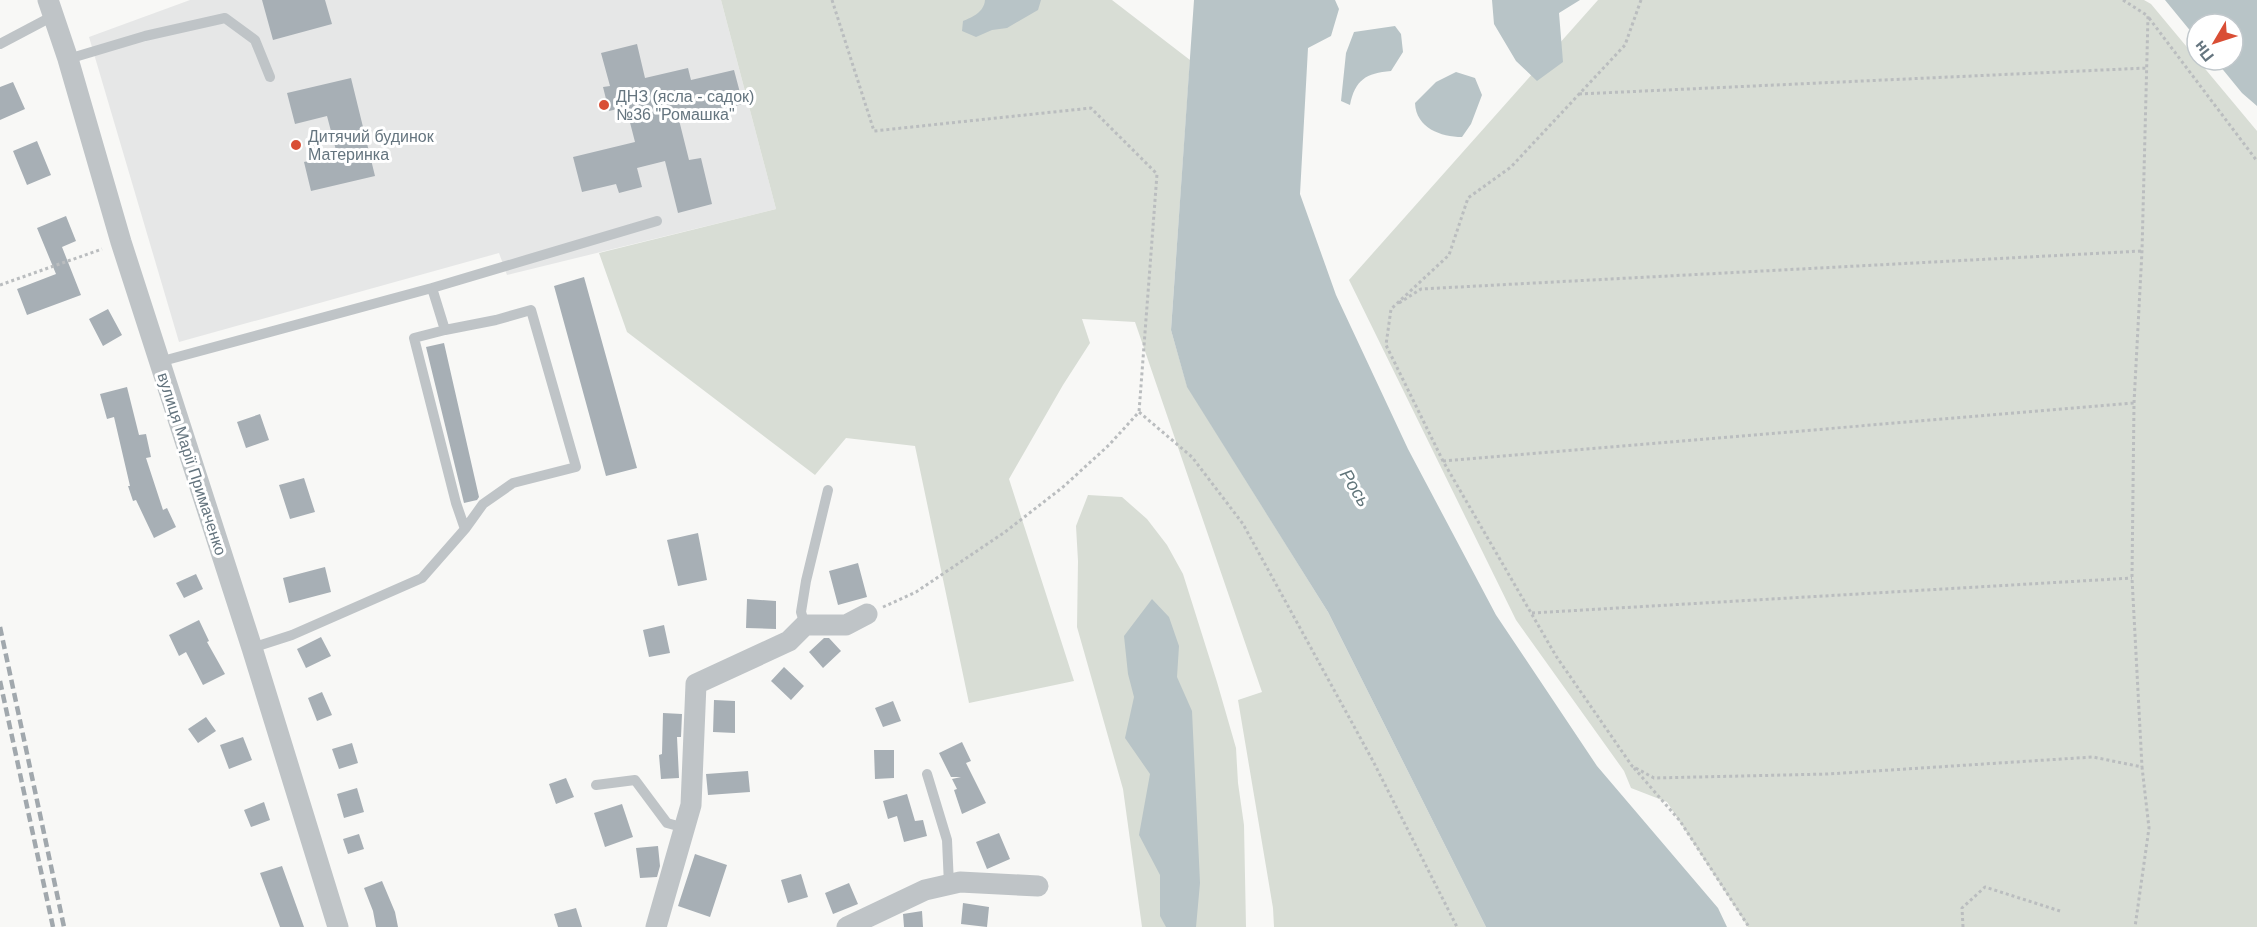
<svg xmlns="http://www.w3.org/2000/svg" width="2257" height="927" font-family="Arial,sans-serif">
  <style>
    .built { fill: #e6e7e7 }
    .green { fill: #d8ddd5 }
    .water { fill: #b8c4c7 }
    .building { fill: #a7afb5 }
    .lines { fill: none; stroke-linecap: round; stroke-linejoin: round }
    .path { stroke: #babdbf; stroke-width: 3; stroke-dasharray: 3 3; stroke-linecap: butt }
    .service { stroke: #bfc4c7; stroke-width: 10 }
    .minor { stroke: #bfc4c7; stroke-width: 21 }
    .rail { stroke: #a1a8ad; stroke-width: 4.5; stroke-dasharray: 9 4.5; stroke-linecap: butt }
    .poi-dot { fill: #d94e35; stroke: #fff; stroke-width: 2 }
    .labels { text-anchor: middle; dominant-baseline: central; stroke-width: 6; stroke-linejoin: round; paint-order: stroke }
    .poi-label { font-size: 16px; fill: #65757f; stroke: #fff; text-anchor: start }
    .street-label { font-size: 16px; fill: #65757f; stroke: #fff }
    .water-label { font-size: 18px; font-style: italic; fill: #607479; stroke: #fff }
  </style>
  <rect width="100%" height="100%" fill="#f8f8f6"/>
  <!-- built -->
  <path class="built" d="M 190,0 L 721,0 L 776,209 L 507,275 L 499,253 L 179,342 L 89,37 Z"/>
  <!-- green -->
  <path class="green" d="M 721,0 L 1112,0 L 1190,60 L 1171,330 L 1187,386 L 1328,612 L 1486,927 L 1274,927 L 1273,908 L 1238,700 L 1262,692 L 1135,322 L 1082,319 L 1090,343 L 1063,385 L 1009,479 L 1074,681 L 969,703 L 915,446 L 846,438 L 815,475 L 627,332 L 599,253 L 776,209 Z
    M 1598,0 L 2144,0 L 2151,4 L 2257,131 L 2257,927 L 1748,927 L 1667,802 L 1631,788 L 1624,771 L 1516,620 L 1349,280 Z
    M 1088,495 L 1122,497 L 1147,519 L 1167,545 L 1183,574 L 1217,682 L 1236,748 L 1238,783 L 1244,825 L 1246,927 L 1142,927 L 1123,789 L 1077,627 L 1078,561 L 1076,526 Z"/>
  <!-- water -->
  <path class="water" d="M 985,0 L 1041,0 L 1038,10 L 1007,28 L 992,30 L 976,37 L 962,31 L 963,21 C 973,17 984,12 985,0 Z
    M 1194,0 L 1335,0 L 1339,9 L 1331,36 L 1308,48 L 1300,194 L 1336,295 L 1408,449 L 1496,615 L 1597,766 L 1718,908 L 1727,927 L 1486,927 L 1328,612 L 1187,387 L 1171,330 Z
    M 1492,0 L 1580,0 L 1559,13 L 1563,62 L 1537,81 L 1516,61 L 1494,24 Z
    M 2165,0 L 2257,0 L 2257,106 L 2242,93 L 2215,60 L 2233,60 L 2233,24 L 2197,24 L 2197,39 Z
    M 1395,26 L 1401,34 L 1403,52 L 1391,71 C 1366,73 1355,80 1350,105 L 1341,101 L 1346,53 L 1354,32 Z
    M 1456,72 L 1475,78 L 1482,95 L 1471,124 L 1462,137 C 1441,137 1416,128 1415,103 L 1436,82 Z
    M 1152,599 L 1169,617 L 1179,646 L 1177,677 L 1192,711 L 1200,883 L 1196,927 L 1166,927 L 1160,916 L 1160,875 L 1139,835 L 1150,774 L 1125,738 L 1134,697 L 1128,674 L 1124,636 Z"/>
  <!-- building -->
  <path class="building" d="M 262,0 L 325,0 L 332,24 L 273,40 Z
    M 637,44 L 645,78 L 688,68 L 691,80 L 734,70 L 743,104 L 679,120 L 689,160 L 701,158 L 712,204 L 678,213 L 665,161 L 637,168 L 642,187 L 619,193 L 616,184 L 582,192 L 573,157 L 635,142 L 626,107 L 609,111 L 603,87 L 610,86 L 601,53 Z
    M 351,78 L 375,176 L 311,191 L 304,162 L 337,154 L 327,116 L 295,124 L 287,93 Z
    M 13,82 L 25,109 L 0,120 L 0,87 Z
    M 37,141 L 51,175 L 27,185 L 13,151 Z
    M 66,216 L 76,241 L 62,247 L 81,295 L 27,315 L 17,289 L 56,274 L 37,228 Z
    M 584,277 L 637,468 L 606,476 L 554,286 Z
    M 108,309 L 122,335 L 103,346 L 89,319 Z
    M 444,343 L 479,497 L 477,500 L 464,503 L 426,347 Z
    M 127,387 L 139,435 L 146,434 L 151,457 L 146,458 L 163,510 L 167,508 L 176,527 L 154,538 L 136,500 L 133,501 L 128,486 L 130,486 L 114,417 L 107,419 L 100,394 Z
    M 260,414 L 269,440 L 246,448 L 237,422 Z
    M 304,478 L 315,512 L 290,519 L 279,485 Z
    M 698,533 L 707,580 L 678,586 L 667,540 Z
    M 858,563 L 867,597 L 838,605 L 829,571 Z
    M 325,567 L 331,592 L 289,603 L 283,578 Z
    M 196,574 L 203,589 L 184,598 L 176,583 Z
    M 747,599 L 776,601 L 776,629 L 746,628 Z
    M 199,620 L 209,641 L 207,642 L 225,674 L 203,685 L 186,652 L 179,656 L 169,635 Z
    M 664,625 L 670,653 L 649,657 L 643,630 Z
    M 321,637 L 331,656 L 306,668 L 297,649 Z
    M 824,638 L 829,638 L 841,651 L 823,668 L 809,652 Z
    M 784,667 L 804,686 L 791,700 L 771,681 Z
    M 322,692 L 332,715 L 317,721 L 308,698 Z
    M 714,700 L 735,701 L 735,733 L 713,732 Z
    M 893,701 L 901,721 L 883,727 L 875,708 Z
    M 663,713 L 682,714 L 681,737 L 677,737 L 679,778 L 661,779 L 659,755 L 662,754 Z
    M 206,717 L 216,731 L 198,743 L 188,729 Z
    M 243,737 L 252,760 L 229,769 L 220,745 Z
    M 962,742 L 971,761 L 966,763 L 986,803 L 962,814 L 954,790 L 957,789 L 952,779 L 961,777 L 951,777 L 939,753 Z
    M 352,743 L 358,763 L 339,769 L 332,749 Z
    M 874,750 L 894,750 L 894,778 L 875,779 Z
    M 748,771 L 750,792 L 708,795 L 706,774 Z
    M 566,778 L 574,797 L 556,804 L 549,784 Z
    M 357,788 L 364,812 L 344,818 L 337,794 Z
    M 907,794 L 915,821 L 923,820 L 927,836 L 904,842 L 897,816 L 888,819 L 883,801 Z
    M 264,802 L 270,820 L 251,827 L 244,810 Z
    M 622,804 L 633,837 L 605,847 L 594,813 Z
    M 999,833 L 1010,859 L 987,869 L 976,842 Z
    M 359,834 L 364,849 L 348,854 L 343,839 Z
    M 658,846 L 660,866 L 657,877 L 640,878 L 636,848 Z
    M 695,854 L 727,865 L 710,917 L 678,906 Z
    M 282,866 L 304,927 L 280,927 L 260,873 Z
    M 801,874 L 808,897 L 788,903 L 781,880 Z
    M 382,881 L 395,912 L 398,927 L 376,927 L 373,911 L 364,888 Z
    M 849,883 L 858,904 L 833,914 L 825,893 Z
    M 963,903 L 989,907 L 987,927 L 961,924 Z
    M 576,908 L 582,927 L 558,927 L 554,914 Z
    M 922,911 L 923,927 L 904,927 L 903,914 Z"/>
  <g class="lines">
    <!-- path -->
    <path class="path" d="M 832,0 L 874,131 L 1091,108 L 1157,174 L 1139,412
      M 1641,0 L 1625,45 L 1511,167 L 1468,198 L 1449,255 L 1391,309 L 1386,345 L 1443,461 L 1556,656 L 1632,766 L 1654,778 L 1828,774 L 2093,757 L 2142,767 L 2149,828 L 2135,927
      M 2123,0 L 2148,16 L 2142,251 L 2134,403 L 2132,578 L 2142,767
      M 2149,18 L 2257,161
      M 1579,94 L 2146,68
      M 0,285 L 102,249
      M 1399,303 L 1421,289 L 2142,251
      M 1443,461 L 2134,403
      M 883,607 L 916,592 L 1005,532 L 1063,487 L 1109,445 L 1139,412 L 1192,457 L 1243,524 L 1373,761 L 1457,927
      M 1532,613 L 2132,578
      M 1634,768 L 1680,821 L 1749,927
      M 1963,927 L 1962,908 L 1985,887 L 2060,911"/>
    <!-- service -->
    <path class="service" d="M 0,44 L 53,16
      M 68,59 L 145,36 L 225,18 L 255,40 L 270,77
      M 445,330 L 414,338 L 456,503 L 465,529
      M 159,362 L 432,288 L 657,221
      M 805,625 L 801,612 L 806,581 L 828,490
      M 252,648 L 292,635 L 422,578 L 465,529 L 483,504 L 513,483 L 576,467 L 531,310 L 496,320 L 445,330 L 432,288
      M 927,774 L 947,840 L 949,885
      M 596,785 L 635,780 L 667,823 L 685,828"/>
    <!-- minor -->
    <path class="minor" d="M 48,0 L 68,59 L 121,242 L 252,648 L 338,927
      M 656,927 L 691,805 L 696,684 L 789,641 L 805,625 L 846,625 L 867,614
      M 847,927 L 925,890 L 960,882 L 1038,886"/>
    <!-- rail -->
    <path class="rail" d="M 0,627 L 64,927
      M 0,681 L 53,927"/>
  </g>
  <!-- markers -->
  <g class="poi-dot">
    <circle cx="604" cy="105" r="6"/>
    <circle cx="296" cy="145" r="6"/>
  </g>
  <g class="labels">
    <!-- poi labels -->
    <g class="poi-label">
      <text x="616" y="96">ДНЗ (ясла - садок)<tspan x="616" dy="18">№36 "Ромашка"</tspan></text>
      <text x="308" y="136">Дитячий будинок<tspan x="308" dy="18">Материнка</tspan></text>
    </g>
    <!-- street labels -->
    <g class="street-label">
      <text transform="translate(192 464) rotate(72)">вулиця Марії Примаченко</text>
    </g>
    <!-- water labels -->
    <g class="water-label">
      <text transform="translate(1355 488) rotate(58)">Рось</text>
    </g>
  </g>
  <!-- north arrow -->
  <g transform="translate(2215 42) rotate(231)"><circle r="28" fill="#ffffff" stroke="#c1c8cc" stroke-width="1.5"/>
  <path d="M0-4.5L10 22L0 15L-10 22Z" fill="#d94e35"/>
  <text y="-9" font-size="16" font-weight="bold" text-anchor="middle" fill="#65757f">Пн</text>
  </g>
</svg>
